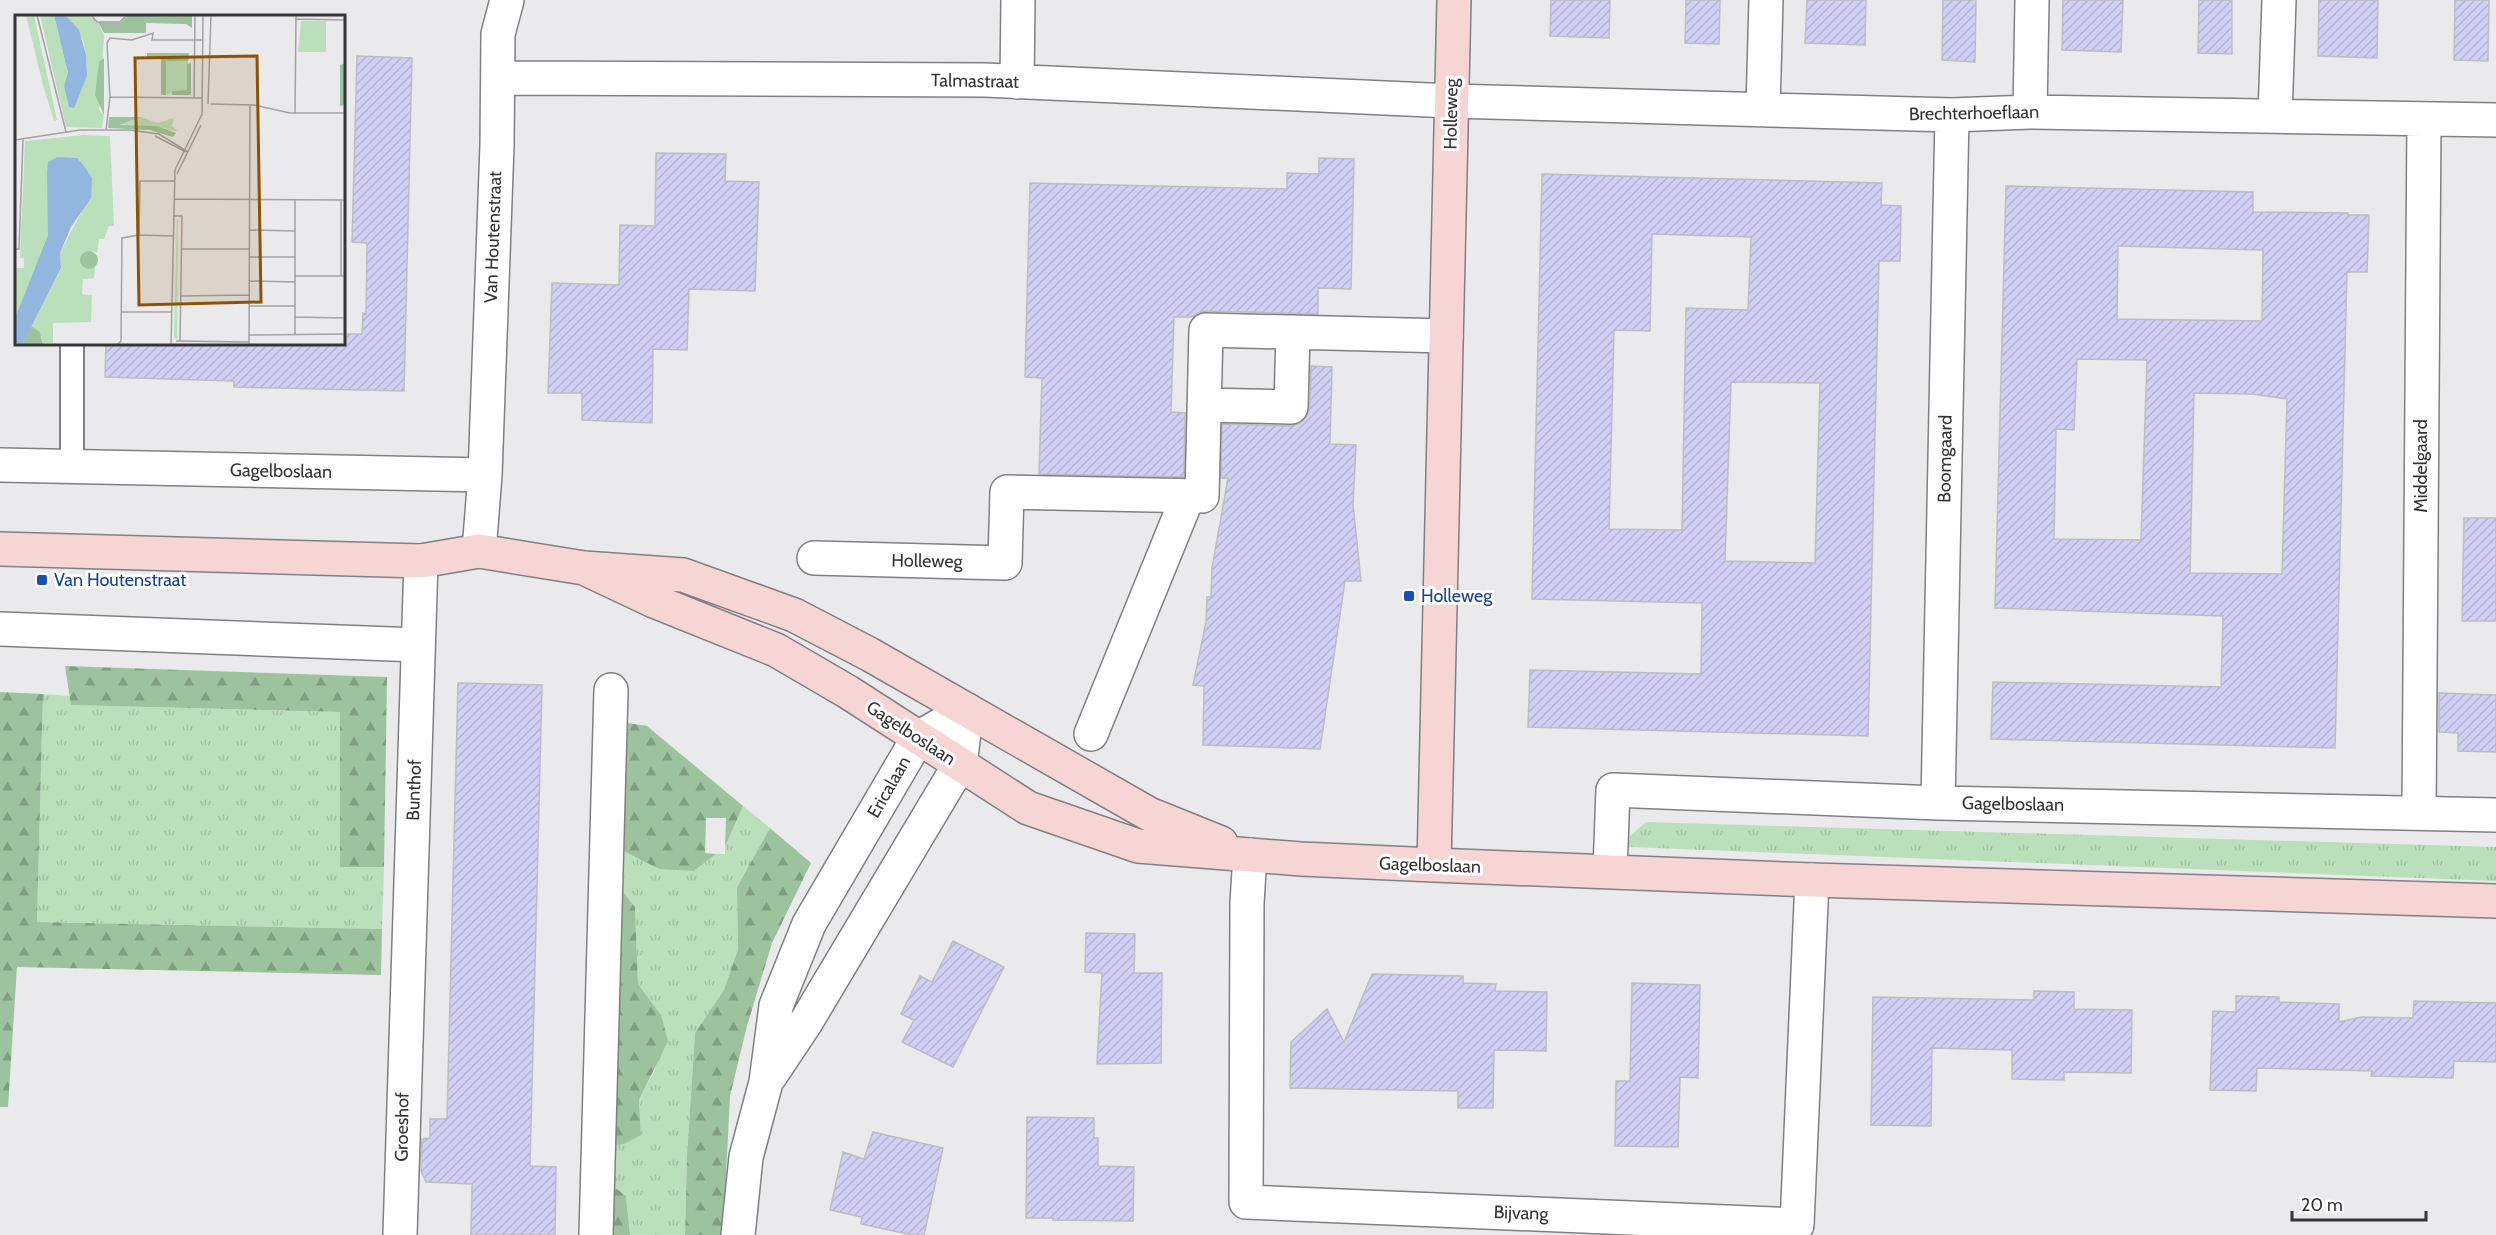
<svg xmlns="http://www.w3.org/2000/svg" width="2496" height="1235" font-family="Cabin,sans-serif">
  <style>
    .grass { fill: url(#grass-tufts) }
    .forest { fill: url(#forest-firs) }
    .building { fill: url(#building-hatch); stroke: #bdbdbf; stroke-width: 1.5; fill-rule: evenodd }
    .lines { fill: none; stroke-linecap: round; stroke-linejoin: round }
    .lane-casing { stroke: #808082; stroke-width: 26 }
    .street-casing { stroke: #808082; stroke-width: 36 }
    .secondary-casing { stroke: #808082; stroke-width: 36 }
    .lane { stroke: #fff; stroke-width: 22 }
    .street { stroke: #fff; stroke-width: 33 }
    .secondary { stroke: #f7d5d5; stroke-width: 33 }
    .transit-dot { fill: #1a4fb4; stroke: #fff; stroke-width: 2 }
    .labels { text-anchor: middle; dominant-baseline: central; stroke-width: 6; stroke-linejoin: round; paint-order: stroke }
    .street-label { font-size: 18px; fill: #353536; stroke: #fff }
    .transit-label { font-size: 18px; fill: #164399; stroke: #fff; text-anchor: start }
    .inset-road { fill: none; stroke: #a2a2a4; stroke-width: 1.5 }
    .view { fill: #8a5404; fill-opacity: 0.15; stroke: #8a5404; stroke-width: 3 }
    .inset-edge { fill: none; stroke: #353536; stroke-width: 3 }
  </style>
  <defs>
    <pattern id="grass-tufts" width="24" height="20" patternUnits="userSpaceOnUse" patternTransform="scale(1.5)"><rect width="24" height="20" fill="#bae0bb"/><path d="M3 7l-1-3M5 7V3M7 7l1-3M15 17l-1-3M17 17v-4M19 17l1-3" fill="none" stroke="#a0c1a1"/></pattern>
    <pattern id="forest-firs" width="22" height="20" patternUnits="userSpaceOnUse" patternTransform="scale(1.5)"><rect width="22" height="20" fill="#9cc39d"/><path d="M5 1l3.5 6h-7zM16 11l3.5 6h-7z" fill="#809f81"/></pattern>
    <pattern id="building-hatch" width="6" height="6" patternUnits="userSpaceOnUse" patternTransform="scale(1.5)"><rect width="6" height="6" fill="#d2cff7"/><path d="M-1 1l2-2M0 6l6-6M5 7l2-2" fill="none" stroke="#b5b2d4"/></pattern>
  </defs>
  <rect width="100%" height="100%" fill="#eaeaed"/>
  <!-- grass -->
  <path class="grass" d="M 43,694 L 70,696 L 72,705 L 340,712 L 340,866 L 384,867 L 382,929 L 37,922 Z
    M 743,806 L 770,828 L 737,887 L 738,949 L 724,990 L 695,1033 L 687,1155 L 685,1235 L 630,1235 L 626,1196 L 604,1179 L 604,1146 L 641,1135 L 639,1100 L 655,1070 L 661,1015 L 638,984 L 635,907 L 611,876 L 612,845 L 694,871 L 716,854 L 725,854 L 725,847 Z
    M 1646,822 L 2496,847 L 2496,881 L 1629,847 L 1629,837 Z"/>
  <!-- forest -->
  <path class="forest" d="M 65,666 L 387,677 L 384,867 L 340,867 L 340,712 L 71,705 Z
    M 0,692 L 43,694 L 37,922 L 382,929 L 381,975 L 17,967 L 8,1107 L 0,1107 Z
    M 615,721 L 647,726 L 743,806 L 725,847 L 726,818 L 706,818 L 705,853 L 716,854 L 694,871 L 659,869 L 612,845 Z
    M 770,828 L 811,863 L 772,943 L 747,1026 L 730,1096 L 723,1235 L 685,1235 L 687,1155 L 695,1033 L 724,990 L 738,949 L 737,887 Z
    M 611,876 L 635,907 L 638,984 L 661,1015 L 668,1041 L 639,1100 L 641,1135 L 624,1144 L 604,1146 Z
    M 604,1179 L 626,1196 L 630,1235 L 602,1235 Z"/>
  <!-- building -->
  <path class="building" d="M 1551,0 L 1610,0 L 1609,38 L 1550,36 Z
    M 1686,0 L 1720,0 L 1719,44 L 1685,43 Z
    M 1807,0 L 1866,0 L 1865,45 L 1805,43 Z
    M 1943,0 L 1976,0 L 1975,62 L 1942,60 Z
    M 2063,0 L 2123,0 L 2121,52 L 2062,50 Z
    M 2199,0 L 2232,0 L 2232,54 L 2198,53 Z
    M 2319,0 L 2378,0 L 2377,58 L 2318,56 Z
    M 2455,0 L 2489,0 L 2488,61 L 2454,60 Z
    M 357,56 L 412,58 L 404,391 L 234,387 L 234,381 L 105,377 L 106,344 L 344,344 L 344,334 L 362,334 L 363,313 L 366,314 L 367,243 L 352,242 Z
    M 656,153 L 726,154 L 725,181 L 759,182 L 755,291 L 689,289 L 687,350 L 653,349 L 652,423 L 582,420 L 582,393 L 548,393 L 552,283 L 619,285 L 620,225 L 655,226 Z
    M 1319,158 L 1354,159 L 1351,289 L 1318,288 L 1318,314 L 1206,311 L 1198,313 L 1193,317 L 1174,317 L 1171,412 L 1185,413 L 1184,477 L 1039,474 L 1042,378 L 1025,377 L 1030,183 L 1287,189 L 1287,173 L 1319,174 Z
    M 1542,174 L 1882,183 L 1881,205 L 1901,206 L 1900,261 L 1879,261 L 1868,736 L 1528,727 L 1530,670 L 1701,674 L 1702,603 L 1532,599 ZM 1652,234 L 1751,237 L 1748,310 L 1686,308 L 1682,530 L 1609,529 L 1614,330 L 1650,331 ZM 1731,382 L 1820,383 L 1815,563 L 1725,561 Z
    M 2006,186 L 2253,192 L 2253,212 L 2348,213 L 2348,215 L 2369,215 L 2367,272 L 2347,272 L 2335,748 L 1991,739 L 1993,682 L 2221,687 L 2223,616 L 1995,608 ZM 2118,246 L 2263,250 L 2262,321 L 2117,319 ZM 2077,359 L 2147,360 L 2141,540 L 2054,539 L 2056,429 L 2074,430 ZM 2194,393 L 2252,394 L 2287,399 L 2282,574 L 2190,573 Z
    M 1311,366 L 1332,367 L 1330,444 L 1356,445 L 1353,504 L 1361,581 L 1345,581 L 1320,749 L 1203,745 L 1204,686 L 1193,685 L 1206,622 L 1207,597 L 1211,597 L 1212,568 L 1228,478 L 1221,478 L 1222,424 L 1291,426 L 1300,423 L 1307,416 L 1310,408 Z
    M 2464,518 L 2496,518 L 2496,621 L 2462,621 Z
    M 458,683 L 542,685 L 530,1166 L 556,1167 L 555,1235 L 471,1235 L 472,1184 L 426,1182 L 421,1171 L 422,1139 L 430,1138 L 430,1119 L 447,1119 Z
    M 2439,693 L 2496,695 L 2496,752 L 2458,751 L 2458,733 L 2439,732 Z
    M 1086,933 L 1135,934 L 1134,973 L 1162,973 L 1161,1063 L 1097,1064 L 1102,973 L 1085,972 Z
    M 953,941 L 1004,967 L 953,1067 L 902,1042 L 914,1020 L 901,1014 L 920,976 L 932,982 Z
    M 1372,974 L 1463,976 L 1463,983 L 1496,984 L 1495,991 L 1547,992 L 1546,1051 L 1494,1050 L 1493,1108 L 1458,1108 L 1458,1091 L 1290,1088 L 1291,1042 L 1327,1009 L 1344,1042 Z
    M 1632,983 L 1700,985 L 1698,1078 L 1680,1077 L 1678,1147 L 1615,1146 L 1616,1081 L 1630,1081 Z
    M 2034,991 L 2074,992 L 2074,1009 L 2132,1010 L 2131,1073 L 2064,1072 L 2064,1080 L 2012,1079 L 2012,1050 L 1932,1048 L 1931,1126 L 1871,1125 L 1873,997 L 2034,1000 Z
    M 2236,996 L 2279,997 L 2279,1002 L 2339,1004 L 2339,1022 L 2361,1017 L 2413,1018 L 2414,1001 L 2496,1003 L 2496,1062 L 2454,1061 L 2453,1078 L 2371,1076 L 2372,1071 L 2257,1068 L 2256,1091 L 2210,1090 L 2213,1011 L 2236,1012 Z
    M 1027,1117 L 1094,1118 L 1094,1138 L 1098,1138 L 1098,1166 L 1134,1167 L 1133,1221 L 1053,1220 L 1053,1218 L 1026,1218 Z
    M 873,1132 L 943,1148 L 924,1235 L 912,1235 L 861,1224 L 862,1217 L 830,1210 L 843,1152 L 864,1159 Z"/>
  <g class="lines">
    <defs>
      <path id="lane" d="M 72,466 L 72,344"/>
      <path id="street" d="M 499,78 L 985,80 L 1451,101 L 1952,115 L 2030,112 L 2496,120
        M 1017,82 L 1018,0
        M 1763,109 L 1766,0
        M 2030,112 L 2032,0
        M 2275,116 L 2279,0
        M 1204,405 L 1291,407 L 1293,332
        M 0,465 L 485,475 L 479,551
        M 485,475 L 497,145 L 498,34 L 507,0
        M 814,558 L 1005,563 L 1007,492 L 1202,496 L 1206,330 L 1446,336
        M 0,629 L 418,645
        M 1091,734 L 1188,496
        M 1938,803 L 1952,115
        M 2419,813 L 2424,119
        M 1250,855 L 1247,903 L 1246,1202 L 1797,1225 L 1812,880
        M 1610,871 L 1613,790 L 1938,803 L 2496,815
        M 770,1076 L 806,1022 L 960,764 L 967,710
        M 400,1235 L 421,561
        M 596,1235 L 611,690
        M 738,1235 L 746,1157 L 766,1082 L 776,1006 L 809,924 L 918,738 L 967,710"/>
      <path id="secondary" d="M 0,549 L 421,561 L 479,551 L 584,568 L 683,575 L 794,615 L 869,654 L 1149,814 L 1221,843
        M 584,568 L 654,601 L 776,650 L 848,692 L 1028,808 L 1138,846 L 1301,859 L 1434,865 L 1812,880 L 2496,901
        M 1434,865 L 1454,0"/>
    </defs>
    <!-- lane casing -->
    <use href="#lane" class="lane-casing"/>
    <!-- street casing -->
    <use href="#street" class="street-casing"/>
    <!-- secondary casing -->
    <use href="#secondary" class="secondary-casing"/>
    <!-- lane -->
    <use href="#lane" class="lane"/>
    <!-- street -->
    <use href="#street" class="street"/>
    <!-- secondary -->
    <use href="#secondary" class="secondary"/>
  </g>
  <!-- markers -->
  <g class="transit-dot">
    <rect x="36" y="574" width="12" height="12" rx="3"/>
    <rect x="1403" y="590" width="12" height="12" rx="3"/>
  </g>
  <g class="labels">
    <!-- street labels -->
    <g class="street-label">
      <text transform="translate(975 81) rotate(1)">Talmastraat</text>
      <text transform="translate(1974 113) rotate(-1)">Brechterhoeflaan</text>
      <text transform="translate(1451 114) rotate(-89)">Holleweg</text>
      <text transform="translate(493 237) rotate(-88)">Van Houtenstraat</text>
      <text transform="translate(1945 459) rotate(-89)">Boomgaard</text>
      <text transform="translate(2421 466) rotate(-90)">Middelgaard</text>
      <text transform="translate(281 471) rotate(1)">Gagelboslaan</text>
      <text transform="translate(927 561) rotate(1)">Holleweg</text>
      <text transform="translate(911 733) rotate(33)">Gagelboslaan</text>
      <text transform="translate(889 787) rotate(-60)">Ericalaan</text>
      <text transform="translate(414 790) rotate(-88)">Bunthof</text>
      <text transform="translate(2013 804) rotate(1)">Gagelboslaan</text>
      <text transform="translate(1430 865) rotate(2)">Gagelboslaan</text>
      <text transform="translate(402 1127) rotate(-89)">Groeshof</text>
      <text transform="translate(1521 1213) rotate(2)">Bijvang</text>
    </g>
    <!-- transit labels -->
    <g class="transit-label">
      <text x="54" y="580">Van Houtenstraat</text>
      <text x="1421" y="596">Holleweg</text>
    </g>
  </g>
  <!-- overview -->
  <g transform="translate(15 15)">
    <rect width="330" height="330" fill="#eaeaed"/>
    <path d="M 11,0 L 19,0 L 42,105 L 39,106 L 28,70 ZM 25,0 L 39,0 L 53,58 L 51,78 L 72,51 L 68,25 L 50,0 L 72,0 L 83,7 L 89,21 L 84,95 L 89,100 L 87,113 L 51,112 ZM 286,6 L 311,6 L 311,37 L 283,37 ZM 151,46 L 173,46 L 172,76 L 151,80 ZM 126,102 L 143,108 L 159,103 L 157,111 L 163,116 L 104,110 ZM 68,120 L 95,121 L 99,211 L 94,211 L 89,224 L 84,224 L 82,238 L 78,236 L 69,253 L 80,251 L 79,263 L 68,264 L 67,279 L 77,280 L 76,307 L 38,308 L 38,328 L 28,328 L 25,317 L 16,311 L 46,254 L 45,238 L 66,198 L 74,158 L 55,144 L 42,142 L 33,147 L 33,220 L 0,303 L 0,253 L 9,253 L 9,243 L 5,243 L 10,126 ZM 162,203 L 163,205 L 162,324 L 159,323 Z" fill="#bae0bb"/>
    <path d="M 114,0 L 177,0 L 177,13 L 171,9 L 131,8 L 131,18 L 89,18 L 83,7 L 105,8 ZM 132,38 L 174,38 L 173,46 L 151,46 L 151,80 L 146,80 L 146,44 L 132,43 ZM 89,43 L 89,100 L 80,80 L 84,47 ZM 176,48 L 176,80 L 157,80 L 157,76 L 172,75 L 172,49 ZM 330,48 L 329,90 L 325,91 L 325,50 ZM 94,102 L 126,102 L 104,110 L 141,111 L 161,118 L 158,122 L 135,115 L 93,113 ZM65 245a9 9 0 1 1 18 0a9 9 0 1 1-18 0ZM 16,311 L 25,317 L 28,330 L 7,330 Z" fill="#9cc39d"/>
    <path d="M 39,0 L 50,0 L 64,15 L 71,40 L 72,61 L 59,93 L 54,92 L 49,71 L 53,58 ZM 42,142 L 62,143 L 69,151 L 77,163 L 76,183 L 56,212 L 45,238 L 46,253 L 7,330 L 0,330 L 0,303 L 33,220 L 32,157 L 33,147 Z" fill="#92b6dd"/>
    <path class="inset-road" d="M 22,0 L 51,117M 76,0 L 82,7 L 105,7 L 112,0M 281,4 L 330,5M 179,83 L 180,0M 187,83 L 95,82 L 92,28 L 95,23 L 117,25 L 138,18 L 137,25 L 188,25M 193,89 L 196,0M 196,89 L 239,90 L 275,98 L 330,98M 280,98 L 281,0M 187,101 L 188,0M 91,115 L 95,82M 140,121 L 171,137M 0,125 L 65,115 L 115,115 L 144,119 L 173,137M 162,159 L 186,110M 159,184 L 330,185M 280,185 L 280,320M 158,201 L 167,201 L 165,326M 234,215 L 280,216M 158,221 L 124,220 L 125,166 L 159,166M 0,234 L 4,234 L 8,124M 166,234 L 234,234M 234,242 L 280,242M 280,261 L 330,261M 326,261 L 326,185M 234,266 L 280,267M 166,281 L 234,280M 234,291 L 280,291M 107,297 L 157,297M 280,302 L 330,303M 234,320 L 330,319M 161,326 L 234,327M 29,330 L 52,330M 102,330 L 106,326 L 107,223 L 124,220M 156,330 L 160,155 L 187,99M 234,330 L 235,90"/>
    <path class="view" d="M 242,41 L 246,287 L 124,290 L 120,43 Z"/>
    <rect width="330" height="330" class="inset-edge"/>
  </g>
  <!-- scale -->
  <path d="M2292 1211v9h134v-9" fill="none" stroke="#353536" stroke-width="3"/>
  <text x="2301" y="1211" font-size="18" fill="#353536" stroke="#ffffff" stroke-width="4.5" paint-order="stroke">20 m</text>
</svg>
